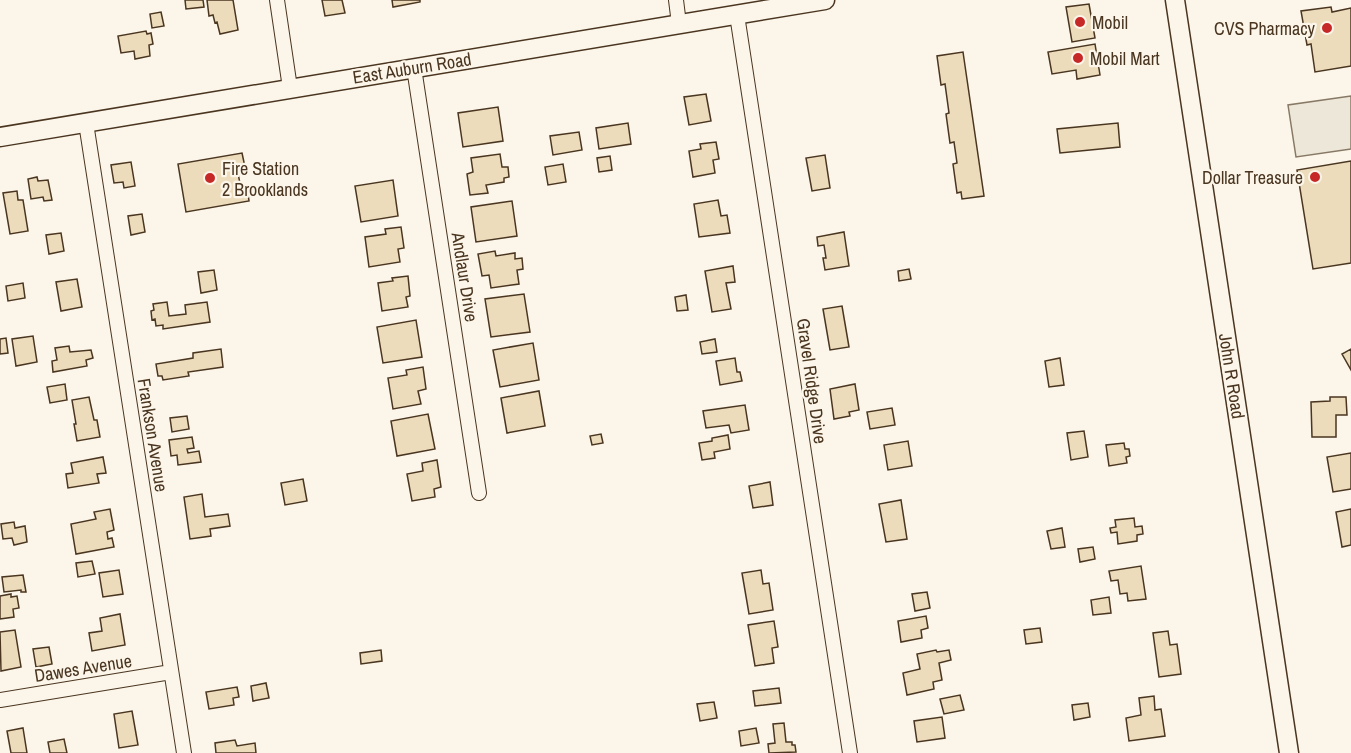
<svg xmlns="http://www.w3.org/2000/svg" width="1351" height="753" font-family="'Archivo Narrow',sans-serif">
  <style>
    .parking { fill: #ede7d9; stroke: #887966; stroke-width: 1.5 }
    .building { fill: #ecdcbc; stroke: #4a3520; stroke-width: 1.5 }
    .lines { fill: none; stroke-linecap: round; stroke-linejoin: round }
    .minor-casing { stroke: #4a3520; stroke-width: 16 }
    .secondary-casing { stroke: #4a3520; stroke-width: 21 }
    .minor { stroke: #fbf6e9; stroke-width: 14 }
    .secondary { stroke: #fbf6e9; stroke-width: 18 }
    .poi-dot { fill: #c62828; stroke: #fbf6e9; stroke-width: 2 }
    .labels { text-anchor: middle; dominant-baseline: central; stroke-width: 4.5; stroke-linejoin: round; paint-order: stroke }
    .poi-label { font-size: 18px; fill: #4a3520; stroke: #fbf6e9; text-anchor: start }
    .street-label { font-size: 18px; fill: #4a3520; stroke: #fbf6e9 }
  </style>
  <rect width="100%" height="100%" fill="#fbf6e9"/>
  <!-- parking -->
  <path class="parking" d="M 1351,96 L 1351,149 L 1296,157 L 1288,105 Z"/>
  <!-- building -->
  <path class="building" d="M 185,0 L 203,0 L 204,7 L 186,9 Z
    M 207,0 L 233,0 L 238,30 L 220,34 L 217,22 L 215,23 L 213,15 L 209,16 Z
    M 322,0 L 342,0 L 345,13 L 325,16 Z
    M 392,0 L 420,0 L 420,2 L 393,7 Z
    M 1089,4 L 1095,38 L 1072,42 L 1066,7 Z
    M 1331,7 L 1332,12 L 1351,8 L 1351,66 L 1315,72 L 1311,44 L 1307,45 L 1301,11 Z
    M 161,12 L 164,26 L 152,28 L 150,14 Z
    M 146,31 L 147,34 L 151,33 L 153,44 L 149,45 L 150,56 L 135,59 L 134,51 L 121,53 L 118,36 Z
    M 1095,44 L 1100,75 L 1077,79 L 1076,70 L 1052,74 L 1048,52 Z
    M 963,52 L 984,196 L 962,199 L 961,192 L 957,193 L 953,164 L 957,163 L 954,142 L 950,143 L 946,114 L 949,113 L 945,84 L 941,85 L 937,56 Z
    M 706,94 L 711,121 L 689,125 L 684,97 Z
    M 498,107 L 503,141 L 463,147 L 458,113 Z
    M 628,123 L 631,144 L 599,149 L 596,128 Z
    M 1118,123 L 1120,147 L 1060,153 L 1057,129 Z
    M 579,132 L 582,150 L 553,155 L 550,136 Z
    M 716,142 L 719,159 L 713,160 L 715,173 L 693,177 L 689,151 L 701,149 L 700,144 Z
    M 242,153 L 245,167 L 237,169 L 241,188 L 247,187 L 249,201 L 186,212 L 178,164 Z
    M 500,154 L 502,167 L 508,167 L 509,177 L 504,178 L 504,182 L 486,185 L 488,193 L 470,195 L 467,174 L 473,172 L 471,158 Z
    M 825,155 L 830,188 L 812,191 L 806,158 Z
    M 610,156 L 612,170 L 599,172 L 597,158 Z
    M 1351,161 L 1351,263 L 1313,269 L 1297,170 Z
    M 131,162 L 135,186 L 124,188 L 123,182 L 114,183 L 111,165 Z
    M 563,164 L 566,182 L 548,185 L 545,167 Z
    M 37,177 L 38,181 L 48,180 L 52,200 L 44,201 L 43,197 L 31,199 L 28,179 Z
    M 393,180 L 398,216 L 361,222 L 355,186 Z
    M 17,191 L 18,200 L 23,200 L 28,231 L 10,234 L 3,193 Z
    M 718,200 L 721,216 L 727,215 L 730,233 L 699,237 L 694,204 Z
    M 512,201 L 517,236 L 476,242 L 471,207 Z
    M 142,214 L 145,232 L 131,235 L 128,216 Z
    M 401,227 L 404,248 L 398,249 L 400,262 L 369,267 L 365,237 L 386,234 L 385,229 Z
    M 844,232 L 849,266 L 825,270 L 823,258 L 826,258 L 824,245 L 818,246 L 817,237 Z
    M 61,233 L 64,251 L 49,254 L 46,235 Z
    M 495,251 L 496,256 L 515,253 L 515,259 L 522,258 L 523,269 L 517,270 L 519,284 L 491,288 L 489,275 L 482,276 L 478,254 Z
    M 733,266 L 735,282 L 726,283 L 731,309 L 712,312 L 705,271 Z
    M 909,269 L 911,279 L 899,281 L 898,271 Z
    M 214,270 L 217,290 L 201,293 L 198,272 Z
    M 408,276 L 410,296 L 406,297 L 408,307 L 382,311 L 378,283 L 393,281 L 392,278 Z
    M 77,279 L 82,307 L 61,311 L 56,282 Z
    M 23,283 L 25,298 L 8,301 L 6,286 Z
    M 524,294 L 530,332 L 491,337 L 485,299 Z
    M 686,295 L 688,310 L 677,311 L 675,297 Z
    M 167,302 L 169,316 L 186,314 L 185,305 L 207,302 L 210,322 L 163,329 L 163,325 L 156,326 L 155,319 L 152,320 L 151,311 L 154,310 L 153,304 Z
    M 842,306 L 849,347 L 830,350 L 823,309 Z
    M 416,320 L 422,357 L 383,363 L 377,327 Z
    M 33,336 L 37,362 L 16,366 L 12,339 Z
    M 6,338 L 8,353 L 0,354 L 0,339 Z
    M 715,339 L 717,352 L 702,354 L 700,342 Z
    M 533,343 L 539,380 L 500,387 L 493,350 Z
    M 69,346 L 70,352 L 91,350 L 93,358 L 86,360 L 87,366 L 53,372 L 52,361 L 57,360 L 55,348 Z
    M 221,349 L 223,367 L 188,372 L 189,376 L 163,380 L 162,376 L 158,376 L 156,364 L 193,358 L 193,353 Z
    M 1351,349 L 1351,370 L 1342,354 Z
    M 735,358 L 737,372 L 740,372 L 742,381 L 720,385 L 716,361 Z
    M 1060,358 L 1064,385 L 1049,387 L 1045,361 Z
    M 423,367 L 426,389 L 418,391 L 421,404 L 393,409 L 388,378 L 407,375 L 406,370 Z
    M 65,384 L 67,400 L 50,403 L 47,387 Z
    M 855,384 L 859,410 L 849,412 L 850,416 L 834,419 L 830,389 Z
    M 539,391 L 545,426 L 507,433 L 501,398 Z
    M 89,397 L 94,420 L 97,420 L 100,437 L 77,441 L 74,424 L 76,424 L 72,400 Z
    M 1330,397 L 1346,397 L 1347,415 L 1336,415 L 1336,437 L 1312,437 L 1311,402 L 1330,401 Z
    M 745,405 L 749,430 L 731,433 L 729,425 L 706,428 L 703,411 Z
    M 892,408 L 895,425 L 870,429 L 867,412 Z
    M 428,414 L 435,449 L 397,456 L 391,421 Z
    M 187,416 L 189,429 L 172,432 L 170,418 Z
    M 1084,431 L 1088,457 L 1071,460 L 1067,433 Z
    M 601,434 L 603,443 L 592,445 L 590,436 Z
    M 728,435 L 730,449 L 714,452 L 715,458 L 702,460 L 699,443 L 712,441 L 712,438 Z
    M 192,437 L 194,448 L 187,449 L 188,453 L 199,451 L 201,462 L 178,465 L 177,455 L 171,456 L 169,440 Z
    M 908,441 L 912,466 L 888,470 L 884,445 Z
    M 1124,443 L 1125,449 L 1129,449 L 1130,456 L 1126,457 L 1127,463 L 1109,466 L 1106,445 Z
    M 1351,453 L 1351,489 L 1333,492 L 1327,457 Z
    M 103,457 L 106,473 L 97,474 L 99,483 L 68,488 L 66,474 L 73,473 L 71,463 Z
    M 437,460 L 441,487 L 434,489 L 435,497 L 412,501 L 407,474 L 423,471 L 422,463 Z
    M 303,479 L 307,501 L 285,505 L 281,483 Z
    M 770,482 L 773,505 L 753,508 L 749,486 Z
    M 202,494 L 205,517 L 228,514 L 230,526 L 210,529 L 211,536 L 190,539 L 184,497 Z
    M 901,500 L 907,539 L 886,542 L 879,504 Z
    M 110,509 L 114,530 L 107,532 L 108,539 L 112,538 L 114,547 L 76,554 L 71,524 L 96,519 L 94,512 Z
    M 1351,509 L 1351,545 L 1342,547 L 1336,512 Z
    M 1134,518 L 1135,527 L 1142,526 L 1143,534 L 1137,535 L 1137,541 L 1118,544 L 1117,532 L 1111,533 L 1110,528 L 1116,527 L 1115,520 Z
    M 14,522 L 15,528 L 25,526 L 27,542 L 14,545 L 12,538 L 3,539 L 1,524 Z
    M 1062,528 L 1065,547 L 1051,549 L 1047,531 Z
    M 1093,547 L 1095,559 L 1080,562 L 1078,549 Z
    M 92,561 L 95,574 L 78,577 L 76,563 Z
    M 1141,566 L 1146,599 L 1128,601 L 1127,593 L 1120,594 L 1118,580 L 1111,581 L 1109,571 Z
    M 119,570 L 123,594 L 103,597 L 99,573 Z
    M 761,570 L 763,584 L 769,583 L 773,610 L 749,614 L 742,573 Z
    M 23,575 L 26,592 L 21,592 L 21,590 L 4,592 L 2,577 Z
    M 927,592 L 930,608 L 915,611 L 912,594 Z
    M 11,594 L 11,597 L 17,596 L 19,608 L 13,609 L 14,617 L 0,619 L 0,596 Z
    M 1109,597 L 1111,613 L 1093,615 L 1091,600 Z
    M 120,614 L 125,645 L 92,651 L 89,633 L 102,631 L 100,618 Z
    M 926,616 L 928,628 L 921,630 L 922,638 L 901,642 L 898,621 Z
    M 774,621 L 778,647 L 772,648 L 774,663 L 755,666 L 748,625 Z
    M 1040,628 L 1042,642 L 1026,644 L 1024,630 Z
    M 15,630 L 21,667 L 1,671 L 0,632 Z
    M 1168,631 L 1170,645 L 1177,644 L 1181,674 L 1159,677 L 1153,633 Z
    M 49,647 L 52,664 L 36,667 L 33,649 Z
    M 381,650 L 382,661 L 361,664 L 360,653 Z
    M 936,650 L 937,652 L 949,650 L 951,660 L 939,663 L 942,680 L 933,682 L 934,689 L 907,695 L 903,673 L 920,669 L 917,654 Z
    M 266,683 L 269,698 L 253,701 L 251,686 Z
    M 237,687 L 239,697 L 233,698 L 234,705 L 209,709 L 206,692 Z
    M 779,688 L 781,703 L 755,706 L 753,691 Z
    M 960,695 L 964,710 L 944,714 L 940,699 Z
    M 1154,696 L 1155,710 L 1161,709 L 1165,736 L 1129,741 L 1126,718 L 1141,715 L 1139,698 Z
    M 714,702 L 717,718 L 700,721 L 697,704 Z
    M 1088,703 L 1090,717 L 1074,720 L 1072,705 Z
    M 132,711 L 138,745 L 119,748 L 114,714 Z
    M 942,717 L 945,738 L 917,742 L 914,721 Z
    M 784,723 L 786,742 L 792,742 L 792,745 L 795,745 L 796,752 L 769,753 L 768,744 L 775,743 L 773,724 Z
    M 23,728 L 27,753 L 11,753 L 7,731 Z
    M 756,728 L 759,743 L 741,746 L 739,731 Z
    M 64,739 L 67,753 L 50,753 L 48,742 Z
    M 235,740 L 237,746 L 255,743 L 256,753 L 216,753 L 215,743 Z"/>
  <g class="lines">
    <defs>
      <path id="minor" d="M 277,0 L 290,88
        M 676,0 L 679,24
        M 737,15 L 850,753
        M 414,68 L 479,493
        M 86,123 L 184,753
        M 0,700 L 171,672"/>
      <path id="secondary" d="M 1175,0 L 1289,753
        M 0,137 L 825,0"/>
    </defs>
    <!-- minor casing -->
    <use href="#minor" class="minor-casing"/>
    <!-- secondary casing -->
    <use href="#secondary" class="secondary-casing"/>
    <!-- minor -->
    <use href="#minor" class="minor"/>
    <!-- secondary -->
    <use href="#secondary" class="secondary"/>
  </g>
  <!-- markers -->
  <g class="poi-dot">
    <circle cx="1080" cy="22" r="6"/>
    <circle cx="1327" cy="28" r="6"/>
    <circle cx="1078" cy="58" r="6"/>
    <circle cx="1315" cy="177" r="6"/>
    <circle cx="210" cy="178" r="6"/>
  </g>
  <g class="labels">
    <!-- poi labels -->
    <g class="poi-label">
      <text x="1092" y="22">Mobil</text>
      <text x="1315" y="28" text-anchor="end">CVS Pharmacy</text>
      <text x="1090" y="58">Mobil Mart</text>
      <text x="222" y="168">Fire Station<tspan x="222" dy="21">2 Brooklands</tspan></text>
      <text x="1303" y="177" text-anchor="end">Dollar Treasure</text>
    </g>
    <!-- street labels -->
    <g class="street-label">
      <text transform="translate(412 68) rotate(-9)">East Auburn Road</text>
      <text transform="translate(465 277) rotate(81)">Andlaur Drive</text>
      <text transform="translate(1232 376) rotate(81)">John R Road</text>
      <text transform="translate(812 381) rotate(82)">Gravel Ridge Drive</text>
      <text transform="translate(153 435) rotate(81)">Frankson Avenue</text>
      <text transform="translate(83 668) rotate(-9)">Dawes Avenue</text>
    </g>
  </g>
</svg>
